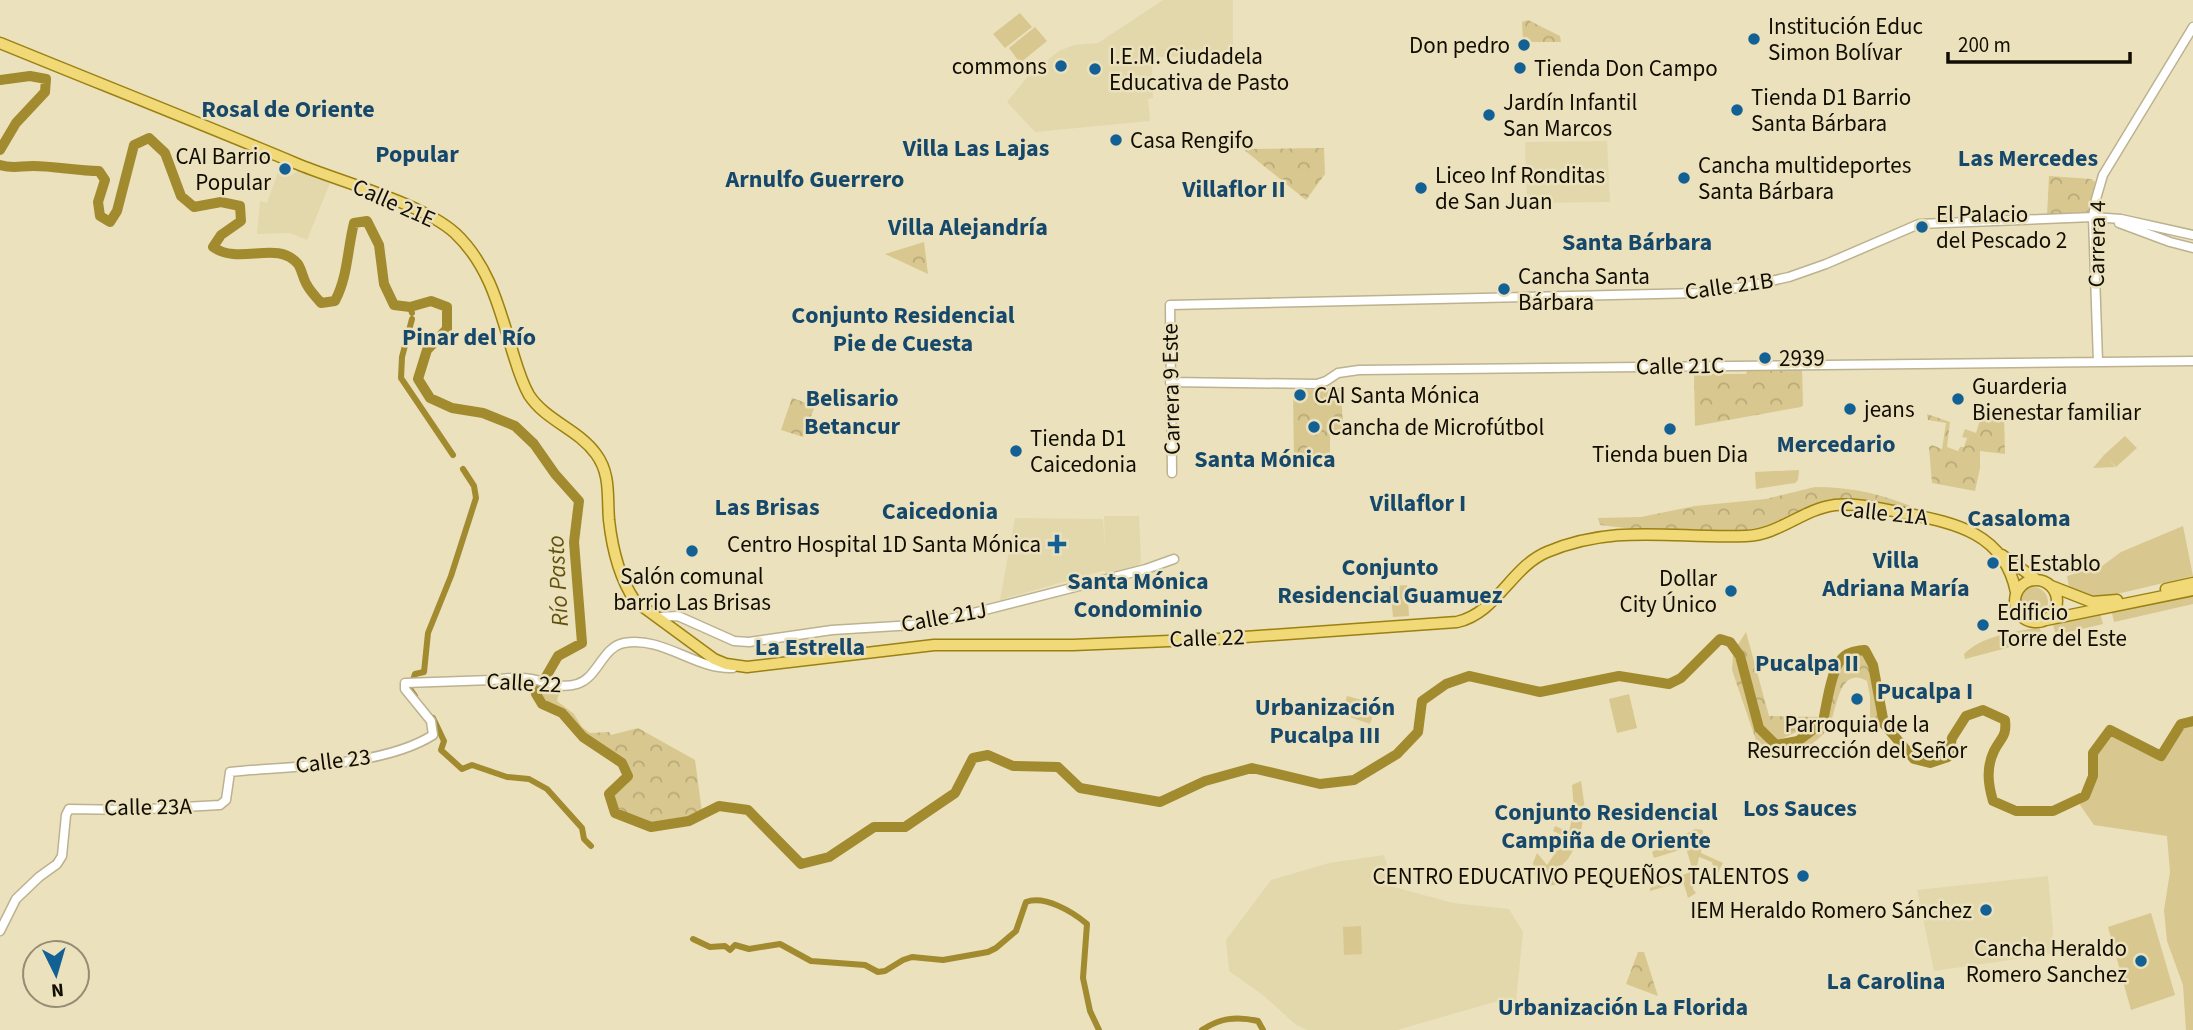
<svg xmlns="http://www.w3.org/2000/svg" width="2193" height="1030" font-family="'Source Sans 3',sans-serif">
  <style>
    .built { fill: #e3d7ac }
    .green { fill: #d8c78e }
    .forest { fill: url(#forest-crowns) }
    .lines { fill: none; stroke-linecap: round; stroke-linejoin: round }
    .canal { stroke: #a28a2f; stroke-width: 6 }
    .river { stroke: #a28a2f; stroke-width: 10 }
    .minor-casing { stroke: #bcb290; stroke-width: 11 }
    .major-casing { stroke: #9b8112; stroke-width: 13 }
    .minor { stroke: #fff; stroke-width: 8 }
    .major { stroke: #f0d976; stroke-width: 10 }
    .poi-dot { fill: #136194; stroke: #ebe1bd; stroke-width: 2.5 }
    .labels { text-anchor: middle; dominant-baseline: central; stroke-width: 5; stroke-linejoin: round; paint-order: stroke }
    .poi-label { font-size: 23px; fill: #110d03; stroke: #ebe1bd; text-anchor: start }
    .street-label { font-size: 23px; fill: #110d03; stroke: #ebe1bd }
    .neighbourhood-label { font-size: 24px; font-weight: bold; fill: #15486b; stroke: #ebe1bd }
    .water-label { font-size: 24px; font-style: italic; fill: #63520d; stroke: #ebe1bd }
  </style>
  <defs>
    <pattern id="forest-crowns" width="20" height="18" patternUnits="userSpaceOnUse" patternTransform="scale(1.75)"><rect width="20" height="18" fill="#d8c78e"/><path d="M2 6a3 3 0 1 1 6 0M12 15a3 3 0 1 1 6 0" fill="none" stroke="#b8aa79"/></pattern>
  </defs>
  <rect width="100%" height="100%" fill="#ebe1bd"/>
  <!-- built -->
  <path class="built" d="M 1163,0 L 1233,0 L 1233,55 L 1156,57 L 1152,63 L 1153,98 L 1148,99 L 1150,121 L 1035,132 L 1007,102 L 1029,75 L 1059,51 L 1074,45 L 1098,43 Z
    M 1607,141 L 1610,202 L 1527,203 L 1525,142 Z
    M 299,170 L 330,183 L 307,240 L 290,233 L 257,234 L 260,201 L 267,203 L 278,172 L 290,176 Z
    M 1104,516 L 1139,516 L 1141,562 L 1134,570 L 1106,576 L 1105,570 L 1000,600 L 1015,518 L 1103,519 L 1105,550 Z
    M 1384,855 L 1394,887 L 1453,903 L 1509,909 L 1523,932 L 1516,1002 L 1498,1001 L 1397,1030 L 1308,1030 L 1296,1025 L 1263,995 L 1229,971 L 1226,940 L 1271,880 L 1329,863 Z
    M 2048,876 L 2053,930 L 2051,954 L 1934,971 L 1917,890 Z"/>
  <!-- green -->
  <path class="green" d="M 1020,13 L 1032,27 L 1005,48 L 993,34 Z
    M 1035,27 L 1047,41 L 1020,63 L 1009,48 Z
    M 2125,436 L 2137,448 L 2116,467 L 2108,459 L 2115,467 L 2093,468 L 2104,455 Z
    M 1799,470 L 1798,480 L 1795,483 L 1756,489 L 1755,472 Z
    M 2183,526 L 2193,576 L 2100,598 L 2081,594 L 2069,587 L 2067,576 L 2102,566 L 2121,552 Z
    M 1407,585 L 1409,616 L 1393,617 L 1390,586 Z
    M2018 602a15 15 0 1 1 30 0a15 15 0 1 1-30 0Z
    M 2193,593 L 2193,604 L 2114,622 L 2112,613 L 2116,610 Z
    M 2100,613 L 2103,624 L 2056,635 L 2053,625 Z
    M 2039,627 L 2044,638 L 1965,659 L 1964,654 C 1984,635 2012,633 2039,627 Z
    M 1629,694 L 1637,728 L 1617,733 L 1609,699 Z
    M 1347,696 L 1377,704 L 1370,724 L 1341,714 Z
    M 2193,721 L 2193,1030 L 2186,1030 L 2183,985 L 2167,941 L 2164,910 L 2170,872 L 2167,836 L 2094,825 L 2080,805 L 2093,776 L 2093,753 L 2110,730 L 2161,755 L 2181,724 Z
    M 1581,781 L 1585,809 L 1580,836 L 1594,841 L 1592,849 L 1578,842 L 1568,859 L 1554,873 L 1563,884 L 1547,886 L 1535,876 L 1533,863 L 1537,853 L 1547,865 L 1566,837 L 1553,831 L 1555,826 L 1569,832 L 1574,809 L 1572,785 Z
    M 1695,829 L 1703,830 L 1701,853 L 1723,863 L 1716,876 L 1712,862 L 1699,857 L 1697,866 L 1699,871 L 1695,871 L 1693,889 L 1696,893 L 1688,898 L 1683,881 L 1650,891 L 1650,888 L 1693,871 L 1686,848 L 1654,858 L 1652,852 Z
    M 2151,913 L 2175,995 L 2131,1010 L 2108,927 Z
    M 1361,926 L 1362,954 L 1344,955 L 1343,927 Z"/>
  <!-- forest -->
  <path class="forest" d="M 1528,20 L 1560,36 L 1561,42 L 1523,42 L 1522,22 Z
    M 1324,148 L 1325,174 L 1306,200 L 1243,149 Z
    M 2049,176 L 2091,179 L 2095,182 L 2090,215 L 2047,216 Z
    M 924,242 L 928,274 L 885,254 Z
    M 1802,367 L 1803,405 L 1801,407 L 1695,426 L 1694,374 L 1746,374 L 1749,368 Z
    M 1341,388 L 1343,429 L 1330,431 L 1330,459 L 1294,460 L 1293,392 L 1294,398 L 1301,404 L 1306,397 L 1306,390 Z
    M 792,398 L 815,406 L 803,437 L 781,430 Z
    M 1981,407 L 2004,412 L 2005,454 L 1980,451 L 1980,468 L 1975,491 L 1932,483 L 1929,447 L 1932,445 L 1942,449 L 1946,423 L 1928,420 L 1927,414 L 1950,422 L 1947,447 L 1958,451 L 1960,447 L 1964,447 L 1967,438 L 1962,437 L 1965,429 L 1976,433 L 1980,420 L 1976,419 L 1983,411 Z
    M 1815,487 C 1856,487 1891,496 1928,514 L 1899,507 L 1840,499 L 1830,499 L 1802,511 L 1770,529 L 1749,534 L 1659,532 L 1600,525 L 1598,518 L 1641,517 L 1695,506 L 1766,499 Z
    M 1746,632 L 1769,716 L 1818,717 L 1818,722 L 1775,742 L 1759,725 L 1737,646 Z
    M 1857,654 L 1864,655 L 1872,665 L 1879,722 L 1870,718 L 1870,696 L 1867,681 C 1837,664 1837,715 1828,728 C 1811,752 1785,757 1759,749 L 1732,670 L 1733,655 L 1737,656 L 1756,728 L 1774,748 L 1799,743 L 1824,723 L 1829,699 L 1841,662 Z
    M 542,689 L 563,692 L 558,696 L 557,701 L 574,714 L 582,727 L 590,733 L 609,732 L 611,735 L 638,728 L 695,760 L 702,812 L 689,818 L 652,824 L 617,811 L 612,795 L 630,776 L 625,762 L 585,737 L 565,712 L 544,703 L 539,695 Z
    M 1638,952 L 1644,952 L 1658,996 L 1626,984 Z"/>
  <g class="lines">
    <!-- canal -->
    <path class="canal" d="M 410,307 L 412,313
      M 412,319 L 402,357 L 401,378 L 453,455
      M 415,696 L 410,689 L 415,674 L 424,672 L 428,633 L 451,576 L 476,498 L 474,486 L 463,469
      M 433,718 L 444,741 L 441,750 L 462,769 L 472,765 L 507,777 L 529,779 L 547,789 L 582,828 L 584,839 L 591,846
      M 693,939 L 710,947 L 725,946 L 730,950 L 735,945 L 749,949 L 780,944 L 811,961 L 865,965 L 878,972 L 885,971 L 903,960 L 912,957 L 943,960 L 988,952 L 996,948 L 1016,931 L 1026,902 C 1045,895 1073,912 1087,924 L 1083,978 L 1090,1011 L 1099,1030
      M 1202,1030 C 1220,1018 1236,1016 1258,1021 L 1263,1030"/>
    <!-- river -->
    <path class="river" d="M 0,80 L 30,76 L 46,79 L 45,92 L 16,123 L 0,150
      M 0,165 C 12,169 20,166 33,166 C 55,166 77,171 99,171 L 105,180 L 98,202 L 100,216 L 110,222 L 117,211 L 134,145 L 149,138 L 165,153 L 181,196 L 194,207 L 221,202 L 240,206 L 241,221 L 221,235 L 213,247 C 240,266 277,239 298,264 C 302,270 303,279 307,285 C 310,291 316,297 321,303 L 335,301 C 348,276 347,251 354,223 L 367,221 L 379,245 L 384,284 L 394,305 L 410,307 L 431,301 L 447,307 L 447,329 L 427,350 L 418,379 L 430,398 L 452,408 L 483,413 L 515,426 L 534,444 L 555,474 L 579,501 L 574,542 L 582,643 L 558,656 L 536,694 L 542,704 L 562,713 L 583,737 L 622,763 L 628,776 L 609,794 L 615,813 L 651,827 L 689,821 L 719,806 L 748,810 L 801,864 L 829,857 L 874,827 L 905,827 L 955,793 L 973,758 L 988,755 L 1013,766 L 1058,767 L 1080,788 L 1160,802 L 1205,781 L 1252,768 L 1320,784 L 1354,780 L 1397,754 L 1418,732 L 1422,701 L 1446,684 L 1469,676 L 1540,692 L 1619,676 L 1669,684 L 1681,678 L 1720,639 L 1730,642 L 1740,656 L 1759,728 L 1776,745 L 1798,741 L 1823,722 C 1826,707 1831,672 1840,661 C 1845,652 1856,651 1865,650 L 1873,665 L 1884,724 L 1914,759 L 1930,763 L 1948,757 L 1952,738 L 1966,716 L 1983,710 L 2005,720 C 2007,737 2001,737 1994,751 C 1986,768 1988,784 1993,801 L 2016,811 L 2053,811 L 2085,796 L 2093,776 L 2093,753 L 2110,730 L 2161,756 L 2181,724 L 2193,721"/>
    <defs>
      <path id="minor" d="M 2119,223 L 2170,242 L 2193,248
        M 2098,362 L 2093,217 L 2096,199 L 2103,175 L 2193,27
        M 1170,382 L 1317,384 L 1326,381 L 1338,373 L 1359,370 L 2193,361
        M 1172,473 L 1170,305 L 1700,293 L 1744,287 L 1789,277 L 1826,264 L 1919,224 L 2093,217 L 2121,219 L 2193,235
        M 659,617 L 678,616 L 734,641 L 749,642 L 832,630 L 930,624 L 1146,569 L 1174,559
        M 0,931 L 16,899 L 39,877 L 57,864 L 62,856 L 66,815 L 69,809 L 130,810 L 220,805 L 226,800 L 230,772 C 289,766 383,767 433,735 L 431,721 L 405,689 L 405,683 C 434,682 463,681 492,680 C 502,679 513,677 524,678 C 543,679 557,690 577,684 C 598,678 602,647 624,643 C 664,636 695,670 733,668"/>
      <path id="major" d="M 0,43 C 98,83 197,122 295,163 C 340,182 420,202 455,233 C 489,265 499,307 512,350 C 517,366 521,381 529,395 C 546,421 578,429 596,454 C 611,474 607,497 609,520 C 612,547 620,579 635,601 L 714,659 L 726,664 L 747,667 L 934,645 L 1073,645 L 1217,639 L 1457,622 C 1497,613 1511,567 1547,552 C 1617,523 1675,539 1746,536 C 1779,535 1803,509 1835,505 C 1858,503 1881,509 1904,513 C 1954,523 2004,532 2016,592
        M 2002,555 L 2037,580
        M2015 601a21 21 0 1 1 42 0a21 21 0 1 1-42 0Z
        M 2051,586 L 2092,602 L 2117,600
        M 2166,589 L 2193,583
        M 2046,620 L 2193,590"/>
    </defs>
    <!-- minor casing -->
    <use href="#minor" class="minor-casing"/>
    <!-- major casing -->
    <use href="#major" class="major-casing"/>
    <!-- minor -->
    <use href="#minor" class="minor"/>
    <!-- major -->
    <use href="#major" class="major"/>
  </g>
  <!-- markers -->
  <g class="poi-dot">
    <circle cx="1754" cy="39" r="7"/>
    <circle cx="1524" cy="45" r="7"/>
    <circle cx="1061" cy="66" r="7"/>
    <circle cx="1520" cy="68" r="7"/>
    <circle cx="1095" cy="69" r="7"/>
    <circle cx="1737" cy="110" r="7"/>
    <circle cx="1489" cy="115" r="7"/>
    <circle cx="1116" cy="140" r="7"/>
    <circle cx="285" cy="169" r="7"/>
    <circle cx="1684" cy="178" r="7"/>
    <circle cx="1421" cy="188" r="7"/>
    <circle cx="1922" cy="227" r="7"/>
    <circle cx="1504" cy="289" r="7"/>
    <circle cx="1765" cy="358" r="7"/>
    <circle cx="1300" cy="395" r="7"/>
    <circle cx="1958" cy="399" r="7"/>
    <circle cx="1850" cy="409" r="7"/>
    <circle cx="1314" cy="427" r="7"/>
    <circle cx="1670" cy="429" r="7"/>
    <circle cx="1016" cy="451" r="7"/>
    <path d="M1053.5 533.5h7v7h7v7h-7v7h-7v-7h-7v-7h7z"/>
    <circle cx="692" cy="551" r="7"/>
    <circle cx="1993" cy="563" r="7"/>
    <circle cx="1731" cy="591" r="7"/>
    <circle cx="1983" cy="625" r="7"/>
    <circle cx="1857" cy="699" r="7"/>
    <circle cx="1803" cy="876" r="7"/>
    <circle cx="1986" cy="910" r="7"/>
    <circle cx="2141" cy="961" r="7"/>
  </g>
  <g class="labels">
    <!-- poi labels -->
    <g class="poi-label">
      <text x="1768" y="26">Institución Educ<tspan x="1768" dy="26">Simon Bolívar</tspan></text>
      <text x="1510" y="45" text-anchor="end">Don pedro</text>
      <text x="1109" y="56">I.E.M. Ciudadela<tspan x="1109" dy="26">Educativa de Pasto</tspan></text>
      <text x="1047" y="66" text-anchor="end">commons</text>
      <text x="1534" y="68">Tienda Don Campo</text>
      <text x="1751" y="97">Tienda D1 Barrio<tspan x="1751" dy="26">Santa Bárbara</tspan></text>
      <text x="1503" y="102">Jardín Infantil<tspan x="1503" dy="26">San Marcos</tspan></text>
      <text x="1130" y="140">Casa Rengifo</text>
      <text x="271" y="156" text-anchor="end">CAI Barrio<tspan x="271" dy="26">Popular</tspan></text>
      <text x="1698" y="165">Cancha multideportes<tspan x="1698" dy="26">Santa Bárbara</tspan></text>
      <text x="1435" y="175">Liceo Inf Ronditas<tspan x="1435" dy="26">de San Juan</tspan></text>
      <text x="1936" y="214">El Palacio<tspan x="1936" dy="26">del Pescado 2</tspan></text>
      <text x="1518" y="276">Cancha Santa<tspan x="1518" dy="26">Bárbara</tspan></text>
      <text x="1779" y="358">2939</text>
      <text x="1972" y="386">Guarderia<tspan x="1972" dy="26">Bienestar familiar</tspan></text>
      <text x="1314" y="395">CAI Santa Mónica</text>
      <text x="1864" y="409">jeans</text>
      <text x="1328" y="427">Cancha de Microfútbol</text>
      <text x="1030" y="438">Tienda D1<tspan x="1030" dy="26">Caicedonia</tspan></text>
      <text x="1670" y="454" text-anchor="middle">Tienda buen Dia</text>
      <text x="1041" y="544" text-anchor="end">Centro Hospital 1D Santa Mónica</text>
      <text x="2007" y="563">El Establo</text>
      <text x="692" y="576" text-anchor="middle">Salón comunal<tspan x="692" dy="26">barrio Las Brisas</tspan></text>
      <text x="1717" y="578" text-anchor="end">Dollar<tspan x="1717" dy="26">City Único</tspan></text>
      <text x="1997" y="612">Edificio<tspan x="1997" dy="26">Torre del Este</tspan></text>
      <text x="1857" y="724" text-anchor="middle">Parroquia de la<tspan x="1857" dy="26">Resurrección del Señor</tspan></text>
      <text x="1789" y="876" text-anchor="end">CENTRO EDUCATIVO PEQUEÑOS TALENTOS</text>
      <text x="1972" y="910" text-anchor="end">IEM Heraldo Romero Sánchez</text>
      <text x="2127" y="948" text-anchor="end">Cancha Heraldo<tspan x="2127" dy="26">Romero Sanchez</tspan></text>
    </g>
    <!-- street labels -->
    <g class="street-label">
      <text transform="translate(394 203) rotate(24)">Calle 21E</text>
      <text transform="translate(2097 244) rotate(-89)">Carrera 4</text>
      <text transform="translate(1729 286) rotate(-8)">Calle 21B</text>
      <text transform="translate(1680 366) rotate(-1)">Calle 21C</text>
      <text transform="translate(1171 389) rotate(-91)">Carrera 9 Este</text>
      <text transform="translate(1884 513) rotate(6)">Calle 21A</text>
      <text transform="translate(944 617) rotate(-10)">Calle 21J</text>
      <text transform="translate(1207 638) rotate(-2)">Calle 22</text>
      <text transform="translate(524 683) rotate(3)">Calle 22</text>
      <text transform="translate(333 761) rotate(-7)">Calle 23</text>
      <text transform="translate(148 807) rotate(-1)">Calle 23A</text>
    </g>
    <!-- neighbourhood labels -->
    <g class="neighbourhood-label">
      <text x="288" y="109">Rosal de Oriente</text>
      <text x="976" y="148">Villa Las Lajas</text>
      <text x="417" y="154">Popular</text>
      <text x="2028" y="158">Las Mercedes</text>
      <text x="815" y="179">Arnulfo Guerrero</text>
      <text x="1234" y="189">Villaflor II</text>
      <text x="968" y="227">Villa Alejandría</text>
      <text x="1637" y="242">Santa Bárbara</text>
      <text x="903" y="315">Conjunto Residencial<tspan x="903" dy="28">Pie de Cuesta</tspan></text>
      <text x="469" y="337">Pinar del Río</text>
      <text x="852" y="398">Belisario<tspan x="852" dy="28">Betancur</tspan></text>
      <text x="1836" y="444">Mercedario</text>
      <text x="1265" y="459">Santa Mónica</text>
      <text x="1418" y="503">Villaflor I</text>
      <text x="767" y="507">Las Brisas</text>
      <text x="940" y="511">Caicedonia</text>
      <text x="2019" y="518">Casaloma</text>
      <text x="1896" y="560">Villa<tspan x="1896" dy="28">Adriana María</tspan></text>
      <text x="1390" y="567">Conjunto<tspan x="1390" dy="28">Residencial Guamuez</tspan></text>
      <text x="1138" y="581">Santa Mónica<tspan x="1138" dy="28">Condominio</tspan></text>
      <text x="810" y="647">La Estrella</text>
      <text x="1807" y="663">Pucalpa II</text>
      <text x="1925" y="691">Pucalpa I</text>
      <text x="1325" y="707">Urbanización<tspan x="1325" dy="28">Pucalpa III</tspan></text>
      <text x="1800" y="808">Los Sauces</text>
      <text x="1606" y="812">Conjunto Residencial<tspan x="1606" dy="28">Campiña de Oriente</tspan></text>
      <text x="1886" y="981">La Carolina</text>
      <text x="1623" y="1007">Urbanización La Florida</text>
    </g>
    <!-- water labels -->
    <g class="water-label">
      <text transform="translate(558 581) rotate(-93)">Río Pasto</text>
    </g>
  </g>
  <!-- north arrow -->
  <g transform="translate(56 974) rotate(175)"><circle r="33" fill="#ebe1bd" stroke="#948c73" stroke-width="2"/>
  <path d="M0-5L12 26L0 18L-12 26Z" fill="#136194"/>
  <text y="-10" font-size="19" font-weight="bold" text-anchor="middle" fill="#110d03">N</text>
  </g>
  <!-- scale -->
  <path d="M1948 52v10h182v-10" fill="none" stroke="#110d03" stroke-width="3.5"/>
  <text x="1958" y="52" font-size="21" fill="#110d03" stroke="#ebe1bd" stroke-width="5" paint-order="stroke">200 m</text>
</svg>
